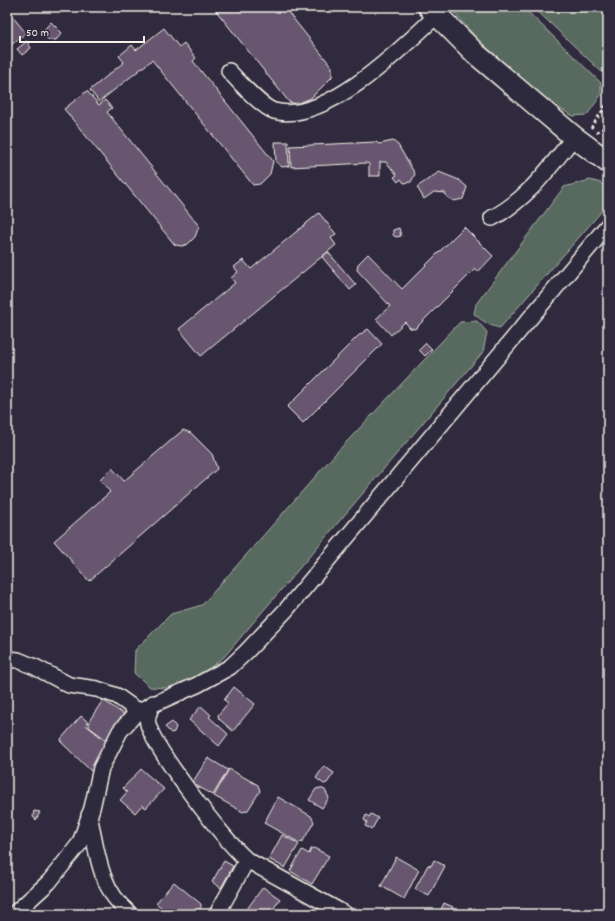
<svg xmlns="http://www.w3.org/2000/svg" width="615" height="921" font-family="Dekko,sans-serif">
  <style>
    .green { fill: #596a61; stroke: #a6aea4 }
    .building { fill: #685771; stroke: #f4f1e8 }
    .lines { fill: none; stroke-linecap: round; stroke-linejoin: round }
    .street-casing { stroke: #f4f1e8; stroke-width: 18 }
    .secondary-casing { stroke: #f4f1e8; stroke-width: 24 }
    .path { stroke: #f4f1e8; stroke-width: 2.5; stroke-dasharray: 3 3; stroke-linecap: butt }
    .street { stroke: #2f2a3d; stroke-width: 15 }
    .secondary { stroke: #2f2a3d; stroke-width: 21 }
  </style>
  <rect width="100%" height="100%" fill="#2f2a3d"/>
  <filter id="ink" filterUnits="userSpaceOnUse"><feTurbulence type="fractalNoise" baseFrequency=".025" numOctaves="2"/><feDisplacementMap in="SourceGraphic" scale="8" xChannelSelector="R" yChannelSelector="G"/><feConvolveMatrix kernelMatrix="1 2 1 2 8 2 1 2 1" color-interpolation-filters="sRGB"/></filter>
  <g filter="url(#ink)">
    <!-- green -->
    <path class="green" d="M 449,7 L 523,7 L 601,83 L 601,95 L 587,115 L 573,116 L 545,100 L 479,41 Z
      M 533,7 L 608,7 L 608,73 L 606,76 Z
      M 590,180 L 601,183 L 608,189 L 608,204 L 500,328 C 489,326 483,321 474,314 L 476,304 L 564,187 Z
      M 477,321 L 487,332 L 483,352 L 224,657 L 196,679 L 167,688 L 150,687 L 134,673 L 135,650 L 171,614 L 202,605 L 336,453 L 460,322 Z"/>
    <!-- building -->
    <path class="building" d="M 213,7 L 284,7 L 332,67 L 332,77 L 311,98 L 297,104 L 289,102 Z
      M 7,10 L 26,33 L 11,45 L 7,39 Z
      M 51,22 L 62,33 L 56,40 L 49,40 L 41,33 Z
      M 164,28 L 179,47 L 184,43 L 196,58 L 193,61 L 273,161 L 270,174 L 260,184 L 253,185 L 152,60 L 99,102 L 90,90 L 124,62 L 119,56 L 132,45 L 136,50 Z
      M 27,41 L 31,48 L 22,55 L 17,49 Z
      M 87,91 L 99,105 L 105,100 L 112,108 L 107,112 L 199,226 L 195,237 L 188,244 L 182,246 L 175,245 L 64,109 Z
      M 393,141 L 398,145 L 415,174 L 411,182 L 404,183 L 401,179 L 398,182 L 394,177 L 397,175 L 386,162 L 380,162 L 380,176 L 369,176 L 369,164 L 367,163 L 291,167 L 290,146 L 376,142 L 379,144 Z
      M 275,142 L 288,142 L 289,166 L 282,167 L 276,162 Z
      M 439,172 L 459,180 L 467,187 L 463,199 L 454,201 L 447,197 L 445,193 L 434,192 L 424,199 L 417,187 Z
      M 319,213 L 336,234 L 331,238 L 336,245 L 201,356 L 179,329 L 235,283 L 231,278 L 238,272 L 234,267 L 243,260 L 251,269 Z
      M 464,227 L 493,256 L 478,272 L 475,269 L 415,329 L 410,328 L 405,322 L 391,335 L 376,319 L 390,306 L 357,270 L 358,264 L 368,254 L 402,289 Z
      M 399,228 L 401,236 L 396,237 L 393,235 L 393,230 Z
      M 328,252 L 356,285 L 350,290 L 322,257 Z
      M 368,329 L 382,344 L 303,423 L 287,407 L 358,336 Z
      M 426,343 L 432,349 L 425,356 L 419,350 Z
      M 183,430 L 191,433 L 212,454 L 217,469 L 89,581 L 54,541 L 110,492 L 100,480 L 112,468 L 124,481 Z
      M 234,687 L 255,704 L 233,731 L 219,719 L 218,715 L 228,703 L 224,700 Z
      M 103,700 L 125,715 L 108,741 L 89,727 L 89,721 Z
      M 201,706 L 211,715 L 209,717 L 228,734 L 219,746 L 189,720 Z
      M 81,716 L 88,722 L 86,725 L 107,742 L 92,772 L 62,743 L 61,739 Z
      M 172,722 L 176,727 L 174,732 L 171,733 L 165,727 Z
      M 208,758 L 228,770 L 213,795 L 192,783 Z
      M 324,766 L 334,773 L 327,783 L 324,784 L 316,778 Z
      M 141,769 L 164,789 L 146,808 L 142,805 L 135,813 L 120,800 L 127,792 L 123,788 Z
      M 229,769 L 258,785 L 260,791 L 248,810 L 243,812 L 214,796 Z
      M 320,788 L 325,790 L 329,798 L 322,808 L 309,800 L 316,789 Z
      M 278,797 L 311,816 L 314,822 L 303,841 L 298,842 L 264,823 Z
      M 34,811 L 40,812 L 36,820 L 33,817 Z
      M 371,814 L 378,818 L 372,829 L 365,826 L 367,822 L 364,820 L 366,815 L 369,817 Z
      M 282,835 L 299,844 L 285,868 L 269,859 Z
      M 314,848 L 329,856 L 312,884 L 290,871 L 302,850 L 309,854 L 311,849 Z
      M 396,857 L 419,870 L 404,899 L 381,886 Z
      M 434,860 L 445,866 L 429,896 L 415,889 L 428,865 L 431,866 Z
      M 224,861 L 233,866 L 221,888 L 212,882 Z
      M 174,882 L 201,904 L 201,907 L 196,914 L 169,914 L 156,903 Z
      M 263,887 L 280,899 L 270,914 L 255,914 L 247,909 Z
      M 444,903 L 453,907 L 450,914 L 439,914 Z"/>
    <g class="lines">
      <defs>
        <path id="street" d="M 229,71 C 238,81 263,108 274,111 C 325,125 402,48 437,15
          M 492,218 C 528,199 549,168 574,137
          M 7,659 L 18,660 L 35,667 L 69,685 L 97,689 L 117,696 L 138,711
          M 153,703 C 150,710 146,717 148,724 C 154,749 226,843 247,860 L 345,914
          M 89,815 C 97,850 99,888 128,912
          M 14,914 L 49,882 L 80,843 L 92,808 L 101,768 L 120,731 L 138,711 L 197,685 L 230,667 L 246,652 L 286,610 L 608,225
          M 217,914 L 247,860"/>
        <path id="secondary" d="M 429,7 L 476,54 L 574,137 L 608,162"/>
      </defs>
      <!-- street casing -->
      <use href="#street" class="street-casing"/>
      <!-- secondary casing -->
      <use href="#secondary" class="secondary-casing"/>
      <!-- path -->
      <path class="path" d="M 591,128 L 608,102
        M 596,132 L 608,126"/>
      <!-- street -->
      <use href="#street" class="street"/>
      <!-- secondary -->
      <use href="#secondary" class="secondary"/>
    </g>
  </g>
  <!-- margin -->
  <rect width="615" height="921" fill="none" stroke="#2f2a3d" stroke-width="24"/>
  <rect x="12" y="12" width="591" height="897" fill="none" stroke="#f4f1e8" stroke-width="1.5" filter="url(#ink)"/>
  <!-- scale -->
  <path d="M20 36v6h124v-6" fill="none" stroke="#f4f1e8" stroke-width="2"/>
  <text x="26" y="36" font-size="12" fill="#f4f1e8" stroke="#2f2a3d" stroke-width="3" paint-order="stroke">50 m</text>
</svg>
